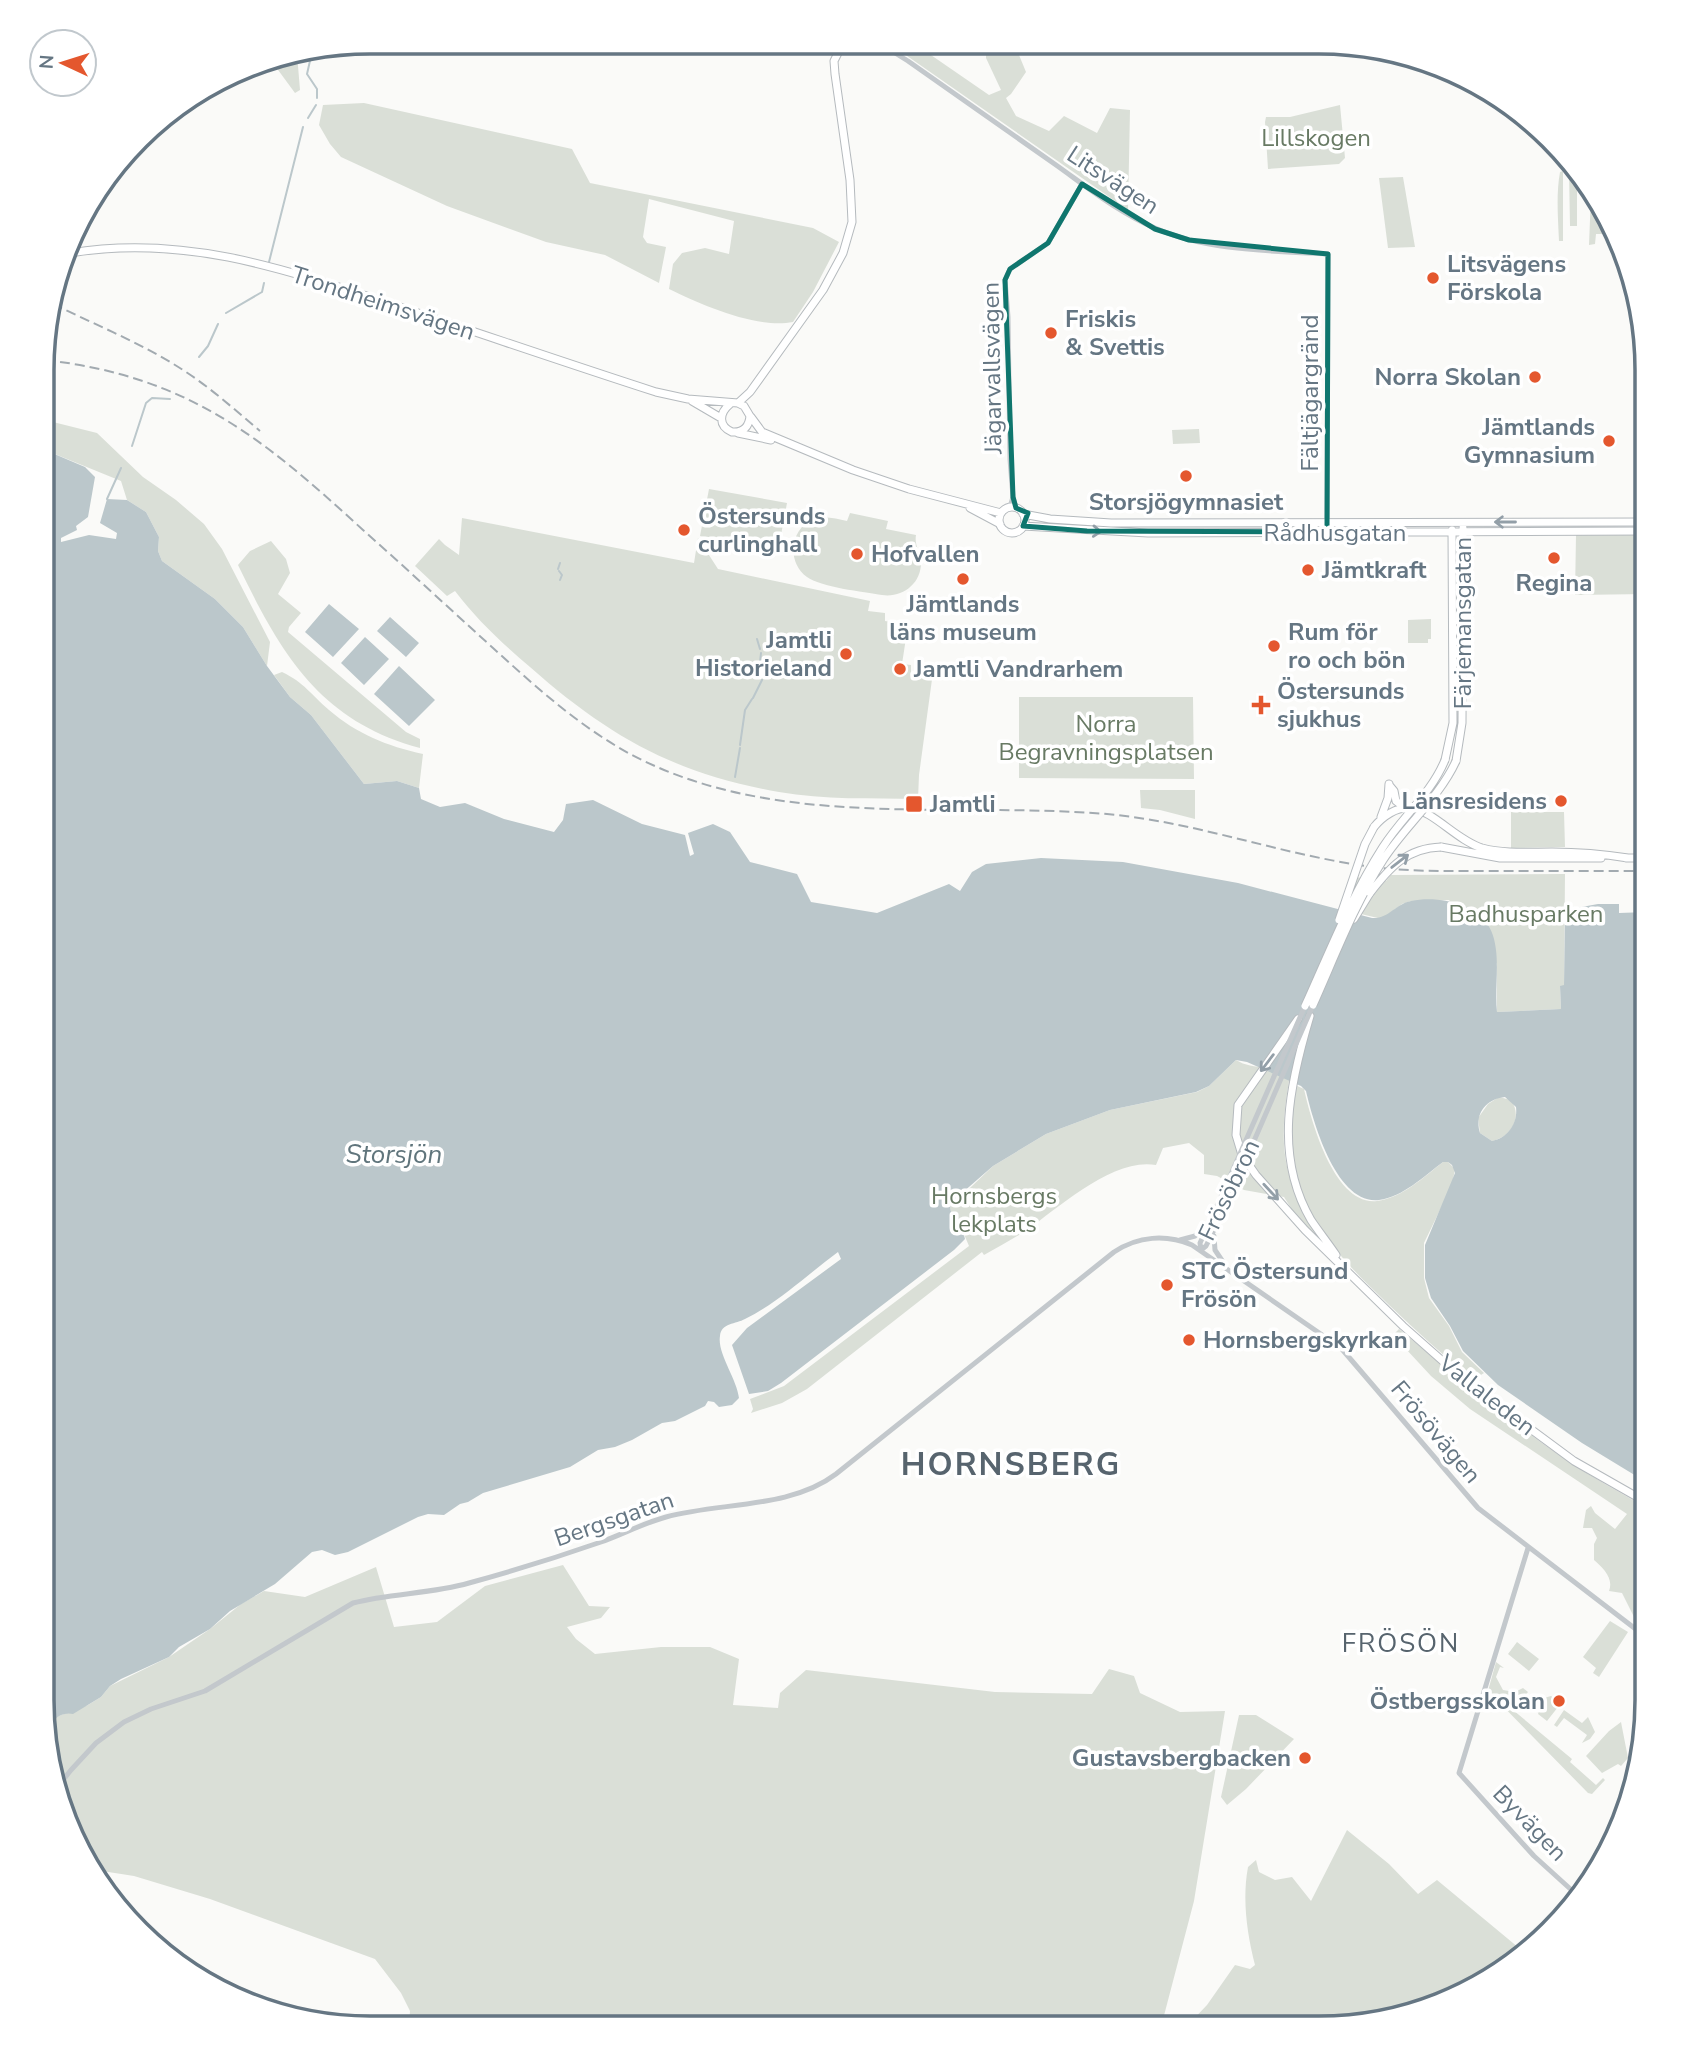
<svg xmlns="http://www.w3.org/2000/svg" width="1689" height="2070" font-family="'Nunito Sans',sans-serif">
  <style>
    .green { fill: #dadfd7 }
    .water { fill: #bbc7cb; fill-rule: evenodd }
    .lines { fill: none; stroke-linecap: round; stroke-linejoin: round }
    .stream { stroke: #bbc7cb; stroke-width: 2 }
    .major-casing { stroke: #b5babe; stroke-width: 9 }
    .minor { stroke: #c3c8cc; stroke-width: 5 }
    .major { stroke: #fff; stroke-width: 7 }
    .rail { stroke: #a2aab0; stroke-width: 2; stroke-dasharray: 10 5; stroke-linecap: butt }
    .major-bridge-casing { stroke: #b5babe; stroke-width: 9; stroke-linecap: butt }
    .minor-bridge { stroke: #c3c8cc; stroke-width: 5 }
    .major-bridge { stroke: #fff; stroke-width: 7 }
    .oneway { stroke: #939fa8 }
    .marked { fill: none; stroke: #0f766e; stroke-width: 5; stroke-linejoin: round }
    .poi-dot { fill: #e4572e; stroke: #fff; stroke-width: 2.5 }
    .labels { text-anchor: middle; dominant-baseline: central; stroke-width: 7; stroke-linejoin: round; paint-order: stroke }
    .park-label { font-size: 24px; fill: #687a64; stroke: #fff }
    .street-label { font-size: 24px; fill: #657683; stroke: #fff }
    .poi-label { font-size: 24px; font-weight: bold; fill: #657683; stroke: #fff; text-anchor: start }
    .water-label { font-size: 26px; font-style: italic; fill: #60757c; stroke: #fff }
    .neighbourhood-label { font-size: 26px; letter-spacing: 2px; fill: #57646e; stroke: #fff }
    .district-label { font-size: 32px; font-weight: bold; letter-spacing: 2px; fill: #57646e; stroke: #fff }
    .rim { fill: none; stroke: #657683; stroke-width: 3.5 }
  </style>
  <rect width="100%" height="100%" fill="#fafaf8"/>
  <!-- green -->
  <path class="green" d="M 890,44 L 924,44 L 928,53 L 989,95 L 1001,90 L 986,58 L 986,53 L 1019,55 L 1026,72 L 1011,94 L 1006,98 L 1016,116 L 1049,131 L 1064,116 L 1097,133 L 1110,108 L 1130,110 L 1128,210 Z
    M 297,54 L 300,90 L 295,93 L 270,59 Z
    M 364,103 L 572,149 L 590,183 L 813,228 L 839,242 L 813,292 L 793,322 C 756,329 702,305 669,289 L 673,264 L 682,253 L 705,248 L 729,254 L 734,221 L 649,199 L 643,237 L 647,243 L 666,247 L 659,283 L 605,255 L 546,242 L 447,206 L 341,157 L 330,144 L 319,125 L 323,105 Z
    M 1340,105 L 1345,158 L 1339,164 L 1268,169 L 1265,122 L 1266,117 L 1290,117 Z
    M 1569,170 L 1577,178 L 1577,226 L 1570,226 Z
    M 1563,171 L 1563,241 L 1559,241 C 1558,218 1556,194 1560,172 Z
    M 1403,177 L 1415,247 L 1388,248 L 1379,178 Z
    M 1591,194 L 1603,207 L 1614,234 L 1596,234 L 1595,244 L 1589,245 Z
    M 45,420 L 97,433 L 143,477 L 176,500 L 204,524 L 222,549 L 270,642 L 267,666 L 243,627 L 215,599 L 162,561 L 158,551 L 159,537 L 146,512 L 127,500 L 121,481 L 45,450 Z
    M 1199,429 L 1200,443 L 1173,444 L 1172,430 Z
    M 709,489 L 787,503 L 778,551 L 700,536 Z
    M 850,513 L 888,521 L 886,529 L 916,535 C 914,546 921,552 921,563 C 921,584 902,598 882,595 C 864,592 820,587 807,577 C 786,562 790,528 814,519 C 825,515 836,519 847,521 Z
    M 462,518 L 694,563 L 698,538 L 718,569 L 870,601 L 868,611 L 885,613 L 885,621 L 908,625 L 902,664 L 911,665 L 911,673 L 933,672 L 919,775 L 918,799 C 872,798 824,800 779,792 C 675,774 608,736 530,667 C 502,643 477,620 455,591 L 447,596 L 415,566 L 439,539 L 445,545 L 459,555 Z
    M 1576,535 L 1647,535 L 1647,594 L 1575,595 Z
    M 271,541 L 286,559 L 290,573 L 278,594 L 301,613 L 289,627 L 288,632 L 406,732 L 420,739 L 420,748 C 319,721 280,652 238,565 L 250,551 Z
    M 1431,619 L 1431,639 L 1428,639 L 1428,643 L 1408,643 L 1408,620 Z
    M 282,672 C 305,683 310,694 329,710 C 357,734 387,746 423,754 L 419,788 L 397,781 L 364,784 L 311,715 L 290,697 L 274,675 Z
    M 1019,697 L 1193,697 L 1194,779 L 1019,778 Z
    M 1140,790 L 1195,790 L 1195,819 L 1160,810 L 1141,808 Z
    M 1511,812 L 1564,812 L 1565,847 L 1511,848 Z
    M 1565,874 L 1564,986 L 1560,986 L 1561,1009 L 1497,1012 L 1497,964 L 1449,900 L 1411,901 L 1402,904 L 1382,919 L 1361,914 L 1364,909 L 1347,905 L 1355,877 L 1386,881 L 1391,875 Z
    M 1236,1060 C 1252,1070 1274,1067 1292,1065 C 1285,1101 1278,1145 1291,1180 C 1297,1199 1308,1217 1316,1236 L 1296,1216 L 1284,1197 L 1244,1190 L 1217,1176 L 1204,1174 L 1204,1155 L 1189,1143 L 1163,1148 L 1156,1165 C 1114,1157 1059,1207 1027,1230 C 1013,1239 998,1247 984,1255 L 982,1252 L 807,1389 L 782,1403 L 751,1413 L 753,1409 L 750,1399 L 784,1386 L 969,1246 L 961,1227 L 951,1214 L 950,1207 L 993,1166 L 1046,1134 L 1110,1110 L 1197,1092 L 1209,1086 Z
    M 1295,1085 L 1304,1089 C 1311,1120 1334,1206 1377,1201 C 1402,1198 1424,1177 1443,1162 L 1448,1162 L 1455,1169 L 1452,1185 L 1424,1243 L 1424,1278 L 1429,1298 L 1449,1326 L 1462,1352 L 1484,1373 L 1473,1380 C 1444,1356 1416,1331 1389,1305 C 1343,1261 1306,1224 1292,1160 C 1287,1135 1292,1109 1295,1085 Z
    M 1499,1097 L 1511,1100 C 1523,1117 1511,1137 1492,1141 L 1480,1133 L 1478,1118 L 1488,1104 Z
    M 1399,1329 C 1454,1375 1509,1421 1568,1461 C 1593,1478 1620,1492 1646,1508 L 1646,1627 L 1634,1617 L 1622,1593 L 1609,1591 C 1614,1578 1603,1568 1594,1560 L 1594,1544 L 1597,1538 L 1592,1528 L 1583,1528 L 1586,1510 L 1591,1506 L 1595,1513 L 1615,1529 L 1627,1514 L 1470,1409 L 1431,1376 L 1393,1335 Z
    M 563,1565 L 589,1606 L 610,1607 L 601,1618 L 567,1627 L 576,1639 L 595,1654 L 661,1647 L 710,1647 L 739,1659 L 733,1705 L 778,1708 L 780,1693 L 806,1670 L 995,1692 L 1092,1694 L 1109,1669 L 1134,1676 L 1140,1693 L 1180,1712 L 1225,1711 L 1194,1901 L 1161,2027 L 409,2027 L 410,2011 L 401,1993 L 375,1959 L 210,1899 L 134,1876 L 102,1871 L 98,1876 L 86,1863 L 53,1784 L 46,1732 L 56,1717 L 88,1705 L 101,1697 L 110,1686 L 169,1657 L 210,1629 L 241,1604 L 264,1591 L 305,1597 L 376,1567 L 394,1627 L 437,1622 L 485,1586 Z
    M 1610,1621 L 1628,1632 L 1599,1677 L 1593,1673 L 1596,1668 L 1583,1657 Z
    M 1517,1642 L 1539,1659 L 1529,1671 L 1508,1654 Z
    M 1496,1662 L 1504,1668 L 1500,1667 L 1496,1677 L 1503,1690 L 1515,1692 L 1523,1688 L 1528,1692 L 1513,1710 L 1572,1759 L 1570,1762 L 1596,1785 L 1603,1778 L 1605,1780 L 1592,1794 L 1588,1793 L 1488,1691 Z
    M 1551,1696 L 1555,1699 L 1558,1707 L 1547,1721 L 1538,1714 L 1540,1709 L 1535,1705 L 1544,1698 Z
    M 1564,1710 L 1582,1723 L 1588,1717 L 1595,1732 L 1590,1739 L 1582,1743 L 1587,1735 L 1564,1718 L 1557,1727 L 1554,1725 Z
    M 1239,1715 L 1256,1715 L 1294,1739 L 1246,1789 L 1227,1805 L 1221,1797 Z
    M 1621,1722 L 1628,1758 L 1621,1766 L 1618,1764 L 1602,1773 L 1586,1756 L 1609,1731 Z
    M 1347,1830 L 1389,1864 L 1418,1894 L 1437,1880 L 1519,1948 L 1525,1944 L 1482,1984 L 1340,2027 L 1186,2027 L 1207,2005 L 1235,1965 L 1250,1969 L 1255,1965 C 1247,1934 1242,1899 1248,1867 L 1256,1860 L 1259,1872 L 1275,1880 L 1292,1877 L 1311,1901 Z"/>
  <!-- water -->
  <path class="water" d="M 45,450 L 85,467 L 95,477 L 88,517 L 76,526 L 77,530 L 61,538 L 61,542 L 89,535 L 116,539 L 117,533 L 100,523 L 107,499 L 127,500 L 146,512 L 159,537 L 158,551 L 162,561 L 215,599 L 243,627 L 267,666 L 290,697 L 311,715 L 364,784 L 397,781 L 419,788 L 421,799 L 440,807 L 465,803 L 504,819 L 554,832 L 563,820 L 566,804 L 593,800 L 642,824 L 685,835 L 690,856 L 694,854 L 688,833 L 713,824 L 730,832 L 750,862 L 797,874 L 811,902 L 877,913 L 949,884 L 960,891 L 972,872 L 986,864 L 1041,858 L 1123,862 L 1238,883 L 1372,918 C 1389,919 1395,904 1411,901 C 1429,897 1448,900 1464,906 C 1510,924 1493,974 1497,1012 L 1561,1009 L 1560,986 L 1564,985 L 1565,910 L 1598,904 L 1619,904 L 1619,913 L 1647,912 L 1646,1482 L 1582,1443 L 1498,1385 L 1463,1351 L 1450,1326 L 1431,1298 L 1425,1278 L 1425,1245 L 1455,1173 L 1452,1165 L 1448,1162 L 1443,1162 C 1424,1176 1403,1197 1379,1200 C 1336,1205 1313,1121 1306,1091 L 1301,1086 L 1247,1062 L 1236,1060 L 1209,1086 L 1196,1092 L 1110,1110 L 1046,1134 L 993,1166 L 954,1200 L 950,1207 C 951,1219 963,1226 965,1239 L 954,1250 L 781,1383 L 768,1391 L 749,1394 L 732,1345 L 747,1328 L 841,1259 L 838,1252 C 808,1274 778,1303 745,1319 C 736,1324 721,1323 720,1336 C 717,1353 737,1379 739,1398 L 732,1405 L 719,1407 L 714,1402 L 708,1401 L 705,1406 L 675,1421 L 662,1423 L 632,1440 L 615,1447 L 598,1450 L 570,1467 L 483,1493 L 468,1502 L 460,1504 L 444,1515 L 428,1514 L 418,1517 L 348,1552 L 335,1555 L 322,1550 L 312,1552 L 275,1584 L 230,1611 L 210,1629 L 179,1647 L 169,1657 L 121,1679 L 110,1686 L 101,1697 L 73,1714 C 61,1711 50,1721 46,1732 L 42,1700 ZM 1505,1097 L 1516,1107 C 1518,1123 1508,1138 1492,1141 L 1480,1133 C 1474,1114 1486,1099 1505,1097 Z
    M 329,604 L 359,629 L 333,657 L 305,632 Z
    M 390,617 L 419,643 L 406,657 L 377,631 Z
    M 365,637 L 389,659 L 364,685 L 341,663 Z
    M 399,666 L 435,700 L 409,726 L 374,694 Z"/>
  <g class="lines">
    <!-- stream -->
    <path class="stream" d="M 312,52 L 307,74 L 317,89 L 317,98
      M 308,118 L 316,105
      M 269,262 L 303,127
      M 226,313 L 262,292 L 264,283
      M 199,357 L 208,346 L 218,324
      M 132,446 L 146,403 L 152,398 L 170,399
      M 107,499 L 121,468
      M 558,569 L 560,563
      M 559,571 L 562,575 L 560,580
      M 757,639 L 760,649
      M 760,662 L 761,653
      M 753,698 L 762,680
      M 740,745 L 745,710 L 752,699
      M 735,777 L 740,748"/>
    <defs>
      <path id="major" d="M 70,253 C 188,233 293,272 403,308 C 488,336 572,365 656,392 L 688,399 L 738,403 L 744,406 L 750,416 C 749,427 743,433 732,432 C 718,426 719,413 730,404
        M 692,401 L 721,418
        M 738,403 L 750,392 L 823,290 L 843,253 L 852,222 L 850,180 L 835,74 L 834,61 L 843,43
        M 751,417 L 762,432 L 853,470 L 909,489 L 1001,513
        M 738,433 L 771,440
        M999 520a13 13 0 1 1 26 0a13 13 0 1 1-26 0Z
        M 970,508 L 1000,524
        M 1023,514 L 1050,519 L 1111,523 L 1647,522
        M 1023,526 L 1148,533 L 1647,531
        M 1445,760 L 1453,723 L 1452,530
        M 1456,761 L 1462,723 L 1463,528
        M 1389,785 L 1394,791 L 1396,801 L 1405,808
        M 1381,817 L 1388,798 L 1389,784
        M 1374,827 C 1382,817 1397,806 1411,808 C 1434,811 1456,840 1482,848 C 1504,854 1529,852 1552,852 C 1578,852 1603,854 1628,858
        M 1441,847 L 1500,858 L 1601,858
        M 1626,858 L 1647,858
        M 1354,919 L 1370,893
        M 1310,1016 C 1290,1083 1273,1155 1311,1220 C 1319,1232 1328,1243 1336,1255
        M 1298,1019 L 1238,1105 L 1236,1135 L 1242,1155 L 1256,1175 L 1305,1230 L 1403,1326 L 1463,1379 L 1574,1461 L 1646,1502"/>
    </defs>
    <!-- major casing -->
    <use href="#major" class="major-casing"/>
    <!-- minor -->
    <path class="minor" d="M 879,43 L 908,61 C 957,96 1007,130 1056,165 C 1087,187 1119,213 1155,228 C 1206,251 1273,251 1328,254 L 1327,526
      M 1010,507 L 1013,497
      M 1016,508 L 1013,497 L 1010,459 L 1008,317 L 1005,280 L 1010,269 L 1048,243 L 1082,184
      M 1214,1236 L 1215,1250 L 1225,1265
      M 1180,1240 L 1195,1236 L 1207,1224
      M 1201,1250 L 1200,1243 L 1217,1206
      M 1201,1250 L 1206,1246 L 1224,1210
      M 1528,1548 L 1459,1773 L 1534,1856 L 1577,1895
      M 55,1790 L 71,1770 L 96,1743 L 124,1722 L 151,1709 L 205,1691 L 353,1603 C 391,1593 431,1594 469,1583 C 513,1571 558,1557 601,1542 C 623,1534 644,1523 666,1517 C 720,1502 790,1509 836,1474 L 1114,1252 C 1138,1236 1166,1234 1192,1245 L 1341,1348 L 1478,1508 L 1646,1637"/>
    <!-- major -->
    <use href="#major" class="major"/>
    <!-- rail -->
    <path class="rail" d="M 53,304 C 96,325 143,344 183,370 C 211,388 235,410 260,431
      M 45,360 C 187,376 262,437 363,530 C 407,569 450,609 493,648 C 537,688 580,727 632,755 C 777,831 950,801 1107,814 C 1196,822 1279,854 1366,866 C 1406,872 1447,871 1489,871 C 1541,871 1594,871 1647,871"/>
    <defs>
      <path id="major-bridge" d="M 1370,893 C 1390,867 1407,848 1441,847
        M 1339,920 L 1365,844 L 1374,827
        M 1313,1005 C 1335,956 1354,905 1383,860 C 1405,826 1439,798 1456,761
        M 1305,1006 C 1329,953 1351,897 1383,847 C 1402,817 1431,794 1445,760"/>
    </defs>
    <!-- major-bridge casing -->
    <use href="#major-bridge" class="major-bridge-casing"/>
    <!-- minor-bridge -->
    <path class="minor-bridge" d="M 1217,1206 L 1305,1006
      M 1224,1210 L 1313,1005"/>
    <!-- major-bridge -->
    <use href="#major-bridge" class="major-bridge"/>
  </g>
  <!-- one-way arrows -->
  <defs><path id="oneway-shaft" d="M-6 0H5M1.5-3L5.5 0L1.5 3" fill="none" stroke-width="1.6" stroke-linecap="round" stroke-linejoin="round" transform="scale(1.75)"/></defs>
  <g class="oneway">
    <use href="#oneway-shaft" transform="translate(1505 522) rotate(-180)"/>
    <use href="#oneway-shaft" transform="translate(1091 531) rotate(3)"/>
    <use href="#oneway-shaft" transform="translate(1400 861) rotate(-38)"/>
    <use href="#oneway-shaft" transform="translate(1267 1063) rotate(127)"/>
    <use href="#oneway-shaft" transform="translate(1271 1192) rotate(47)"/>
  </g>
  <!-- marked area -->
  <path class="marked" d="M 1082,184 L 1155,229 L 1189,240 L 1328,254 L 1327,532 L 1087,531 L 1023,526 L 1028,513 L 1016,508 L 1013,497 L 1005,280 L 1010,269 L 1048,243 Z"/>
  <!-- markers -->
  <g class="poi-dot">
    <circle cx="1433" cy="278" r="7"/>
    <circle cx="1051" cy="333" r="7"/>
    <circle cx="1535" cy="377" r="7"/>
    <circle cx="1609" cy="441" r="7"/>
    <circle cx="1186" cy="476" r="7"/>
    <circle cx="684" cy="530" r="7"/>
    <circle cx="857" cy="554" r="7"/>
    <circle cx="1554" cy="558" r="7"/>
    <circle cx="1308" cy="570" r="7"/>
    <circle cx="963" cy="579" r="7"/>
    <circle cx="1274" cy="646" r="7"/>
    <circle cx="846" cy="654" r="7"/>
    <circle cx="900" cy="669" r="7"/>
    <path d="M1257.5 694.5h7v7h7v7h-7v7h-7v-7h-7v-7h7z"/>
    <circle cx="1561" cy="801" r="7"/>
    <rect x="905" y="795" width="18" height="18" rx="3.5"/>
    <circle cx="1167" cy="1285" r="7"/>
    <circle cx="1189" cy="1340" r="7"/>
    <circle cx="1559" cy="1701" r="7"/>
    <circle cx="1305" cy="1758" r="7"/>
  </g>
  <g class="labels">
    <!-- park labels -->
    <g class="park-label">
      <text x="1316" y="138">Lillskogen</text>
      <text x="1106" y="724">Norra<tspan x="1106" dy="28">Begravningsplatsen</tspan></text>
      <text x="1526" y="914">Badhusparken</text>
      <text x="994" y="1196">Hornsbergs<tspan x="994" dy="28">lekplats</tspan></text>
    </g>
    <!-- street labels -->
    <g class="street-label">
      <text transform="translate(1113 180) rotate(33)">Litsvägen</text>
      <text transform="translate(383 303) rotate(18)">Trondheimsvägen</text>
      <text transform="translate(992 368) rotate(-91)">Jägarvallsvägen</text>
      <text transform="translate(1310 393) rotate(-90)">Fältjägargränd</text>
      <text x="1335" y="533">Rådhusgatan</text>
      <text transform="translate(1463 623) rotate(-90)">Färjemansgatan</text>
      <text transform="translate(1229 1190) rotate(-64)">Frösöbron</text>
      <text transform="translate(1487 1395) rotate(38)">Vallaleden</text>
      <text transform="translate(1436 1432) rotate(50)">Frösövägen</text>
      <text transform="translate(614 1519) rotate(-19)">Bergsgatan</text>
      <text transform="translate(1530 1823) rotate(46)">Byvägen</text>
    </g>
    <!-- poi labels -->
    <g class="poi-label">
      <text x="1447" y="264">Litsvägens<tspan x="1447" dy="28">Förskola</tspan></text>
      <text x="1065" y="319">Friskis<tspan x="1065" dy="28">&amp; Svettis</tspan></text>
      <text x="1521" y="377" text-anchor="end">Norra Skolan</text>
      <text x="1595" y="427" text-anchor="end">Jämtlands<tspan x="1595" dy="28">Gymnasium</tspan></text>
      <text x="1186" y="502" text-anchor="middle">Storsjögymnasiet</text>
      <text x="698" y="516">Östersunds<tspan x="698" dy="28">curlinghall</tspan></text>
      <text x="871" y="554">Hofvallen</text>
      <text x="1322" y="570">Jämtkraft</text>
      <text x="1554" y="583" text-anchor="middle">Regina</text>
      <text x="963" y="604" text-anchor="middle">Jämtlands<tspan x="963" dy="28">läns museum</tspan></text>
      <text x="1288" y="632">Rum för<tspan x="1288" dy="28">ro och bön</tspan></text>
      <text x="832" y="640" text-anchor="end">Jamtli<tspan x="832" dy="28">Historieland</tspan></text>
      <text x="914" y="669">Jamtli Vandrarhem</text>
      <text x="1277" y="691">Östersunds<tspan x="1277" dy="28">sjukhus</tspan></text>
      <text x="1547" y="801" text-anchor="end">Länsresidens</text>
      <text x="930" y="804">Jamtli</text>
      <text x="1181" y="1271">STC Östersund<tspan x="1181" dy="28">Frösön</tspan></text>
      <text x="1203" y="1340">Hornsbergskyrkan</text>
      <text x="1545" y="1701" text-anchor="end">Östbergsskolan</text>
      <text x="1291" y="1758" text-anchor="end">Gustavsbergbacken</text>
    </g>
    <!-- water labels -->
    <g class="water-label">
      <text x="394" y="1154">Storsjön</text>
    </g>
    <!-- neighbourhood labels -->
    <g class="neighbourhood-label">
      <text x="1401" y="1643">FRÖSÖN</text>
    </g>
    <!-- district labels -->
    <g class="district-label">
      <text x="1011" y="1464">HORNSBERG</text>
    </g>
  </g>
  <!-- crop -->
  <path d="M0 0H1689V2070H0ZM370 54H1319A316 316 0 0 1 1635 370V1700A316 316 0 0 1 1319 2016H370A316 316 0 0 1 54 1700V370A316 316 0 0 1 370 54Z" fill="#fff" fill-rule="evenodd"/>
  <path class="rim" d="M370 54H1319A316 316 0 0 1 1635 370V1700A316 316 0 0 1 1319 2016H370A316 316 0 0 1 54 1700V370A316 316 0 0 1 370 54Z"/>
  <!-- north arrow -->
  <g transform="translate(63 63) rotate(274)"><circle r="33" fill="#ffffff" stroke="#c1c8cd" stroke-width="2"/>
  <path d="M0-5L12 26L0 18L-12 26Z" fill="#e4572e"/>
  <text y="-10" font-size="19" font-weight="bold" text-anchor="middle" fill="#657683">N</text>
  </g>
</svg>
